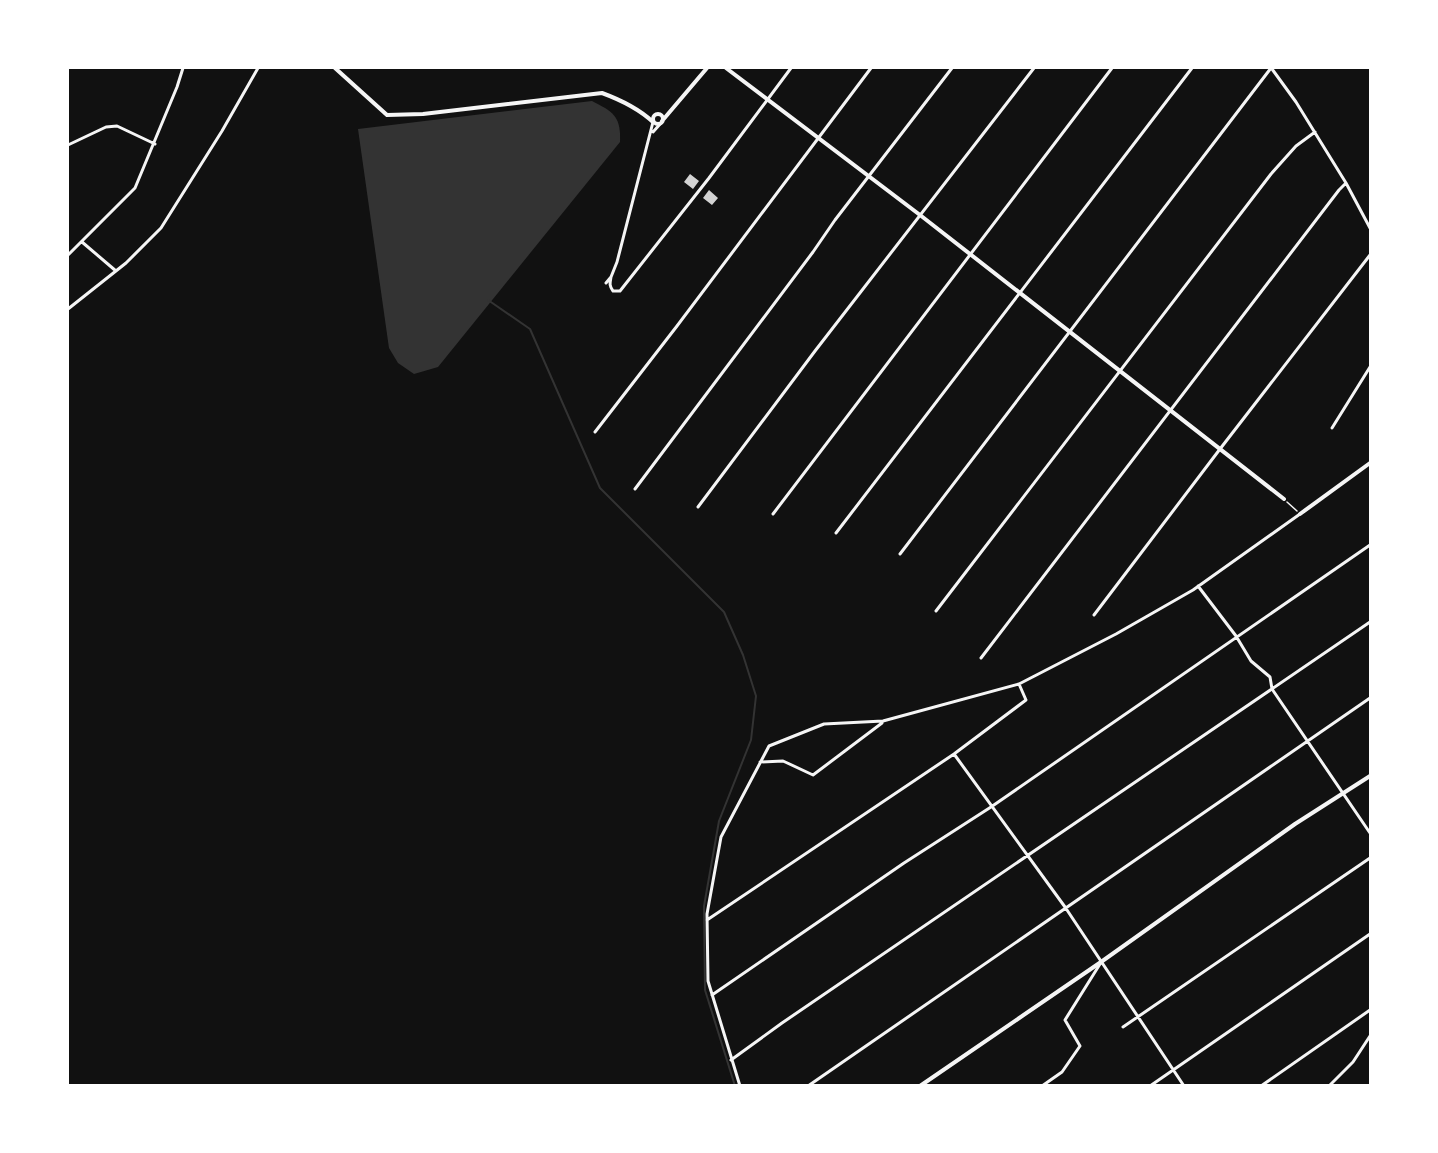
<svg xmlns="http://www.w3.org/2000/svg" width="1438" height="1153" font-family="'Times New Roman',serif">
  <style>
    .water { fill: #333 }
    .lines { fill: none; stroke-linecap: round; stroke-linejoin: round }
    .stream { stroke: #333; stroke-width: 2 }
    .building { fill: #d3d3d3 }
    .path { stroke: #f5f5f5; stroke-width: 1.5 }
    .minor { stroke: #f5f5f5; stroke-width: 3 }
    .tertiary { stroke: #f5f5f5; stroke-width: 4 }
  </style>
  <rect width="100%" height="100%" fill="#111"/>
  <!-- water -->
  <path class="water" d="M 592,101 C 614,112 621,117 620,142 L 438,367 L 414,374 L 398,363 L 389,348 L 358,129 Z"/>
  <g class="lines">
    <!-- stream -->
    <path class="stream" d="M 488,300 L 530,329 L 600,488 L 724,612 L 743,655 L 756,696 L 751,740 L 719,821 L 704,906 L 705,990 L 735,1086"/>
  </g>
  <!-- building -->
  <path class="building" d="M 690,174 L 699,181 L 693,189 L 684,182 Z
    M 709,190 L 718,198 L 712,205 L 703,198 Z"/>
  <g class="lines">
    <!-- path -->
    <path class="path" d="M 1287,502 L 1297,511"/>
    <!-- minor -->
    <path class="minor" d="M 1272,69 L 1296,102 L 1346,183 L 1370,228
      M 653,132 L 661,123
      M 68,145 L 106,127 L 117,126 L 155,144
      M 82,242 L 116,271
      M 68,255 L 135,188 L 177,87 L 183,68
      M 611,277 C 610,283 609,286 613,291 L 620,291 L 709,178 L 791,68
      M 606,283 L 611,277 L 617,262 L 653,122
      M 68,309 L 126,263 L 161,228 L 222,131 L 258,68
      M 1332,428 L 1370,367
      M 595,432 L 677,326 L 871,68
      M 635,489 L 813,252 L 835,220 L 952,68
      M 698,507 L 815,351 L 1034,68
      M 773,514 L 1112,68
      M 836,533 L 1192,68
      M 900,554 L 1271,68
      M 1198,586 L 1236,636 L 1251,661 L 1270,677 L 1272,689 L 1370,833
      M 936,611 L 1271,174 L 1296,146 L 1315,132
      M 1094,615 L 1220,449 L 1370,255
      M 981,658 L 1339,190 L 1346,183
      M 954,754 L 1065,907 L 1184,1086
      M 760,762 L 783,761 L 813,775 L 882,723
      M 707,920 L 954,754 L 1026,700 L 1019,684
      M 712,995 L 904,863 L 991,807 L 1370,545
      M 1123,1027 L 1370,858
      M 731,1060 L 782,1023 L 1370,622
      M 740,1086 L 708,981 L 707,914 L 721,837 L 769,746 L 824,724 L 883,721 L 1019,684 L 1116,634 L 1193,590 L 1300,514
      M 808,1086 L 1370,698
      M 1042,1086 L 1062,1072 L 1080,1046 L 1065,1020 L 1100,964
      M 1150,1086 L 1370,934
      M 1261,1086 L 1370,1010
      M 1329,1086 L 1353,1062 L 1370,1036"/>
    <!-- tertiary -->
    <path class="tertiary" d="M 335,68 L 387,115 L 423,114 L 602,93 C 621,100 638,108 653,122
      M 726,68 L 920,215 L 1284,499
      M653 119a5 5 0 1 1 10 0a5 5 0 1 1-10 0Z
      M 662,121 L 707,68
      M 1300,514 L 1370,463
      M 920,1086 L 1101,962 L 1295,824 L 1370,776"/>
  </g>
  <!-- border -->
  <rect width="1438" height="1153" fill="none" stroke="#ffffff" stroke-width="138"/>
</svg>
